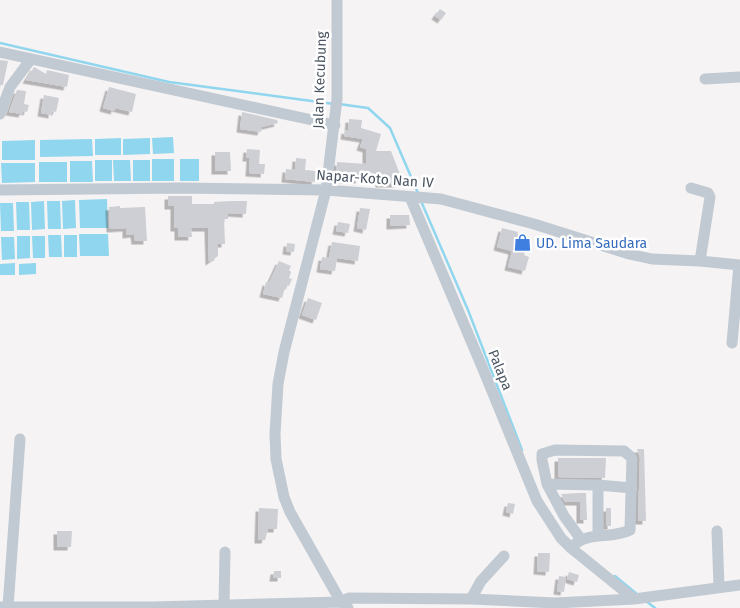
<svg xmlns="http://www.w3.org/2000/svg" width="740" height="608" font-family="'Fira Sans',sans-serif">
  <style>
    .water { fill: #90d6ee }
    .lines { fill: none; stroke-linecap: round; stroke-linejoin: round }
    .stream { stroke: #90d6ee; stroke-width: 2.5 }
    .building { fill: #cdcfd5; filter: url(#shadow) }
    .minor { stroke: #c1c9d2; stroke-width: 11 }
    .labels { text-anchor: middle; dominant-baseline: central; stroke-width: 5; stroke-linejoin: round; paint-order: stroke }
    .street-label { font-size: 14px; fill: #4a5561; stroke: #fff }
    .shop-label { font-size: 14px; fill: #366cbe; stroke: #fff; text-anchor: start }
  </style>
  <defs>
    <filter id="shadow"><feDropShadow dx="-3.5" dy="3.5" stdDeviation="0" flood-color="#0004"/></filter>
  </defs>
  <rect width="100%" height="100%" fill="#f5f3f3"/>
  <!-- water -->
  <path class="water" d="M 173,137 L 174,153 L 153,154 L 152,138 Z
    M 121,138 L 121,155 L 95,155 L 95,139 Z
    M 150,138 L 150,154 L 123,155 L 123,139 Z
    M 92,139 L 93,156 L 40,157 L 40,140 Z
    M 35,140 L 35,160 L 2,160 L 2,141 Z
    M 152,159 L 174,159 L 174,181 L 152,181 Z
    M 199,159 L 199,181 L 180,181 L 180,159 Z
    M 95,160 L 112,160 L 112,181 L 95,181 Z
    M 113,160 L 130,160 L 131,181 L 114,181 Z
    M 133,160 L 150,160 L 150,181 L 133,181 Z
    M 70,161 L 92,161 L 93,182 L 70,182 Z
    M 39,162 L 67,162 L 67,182 L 39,182 Z
    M 1,163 L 35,163 L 35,182 L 2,183 Z
    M 107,199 L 108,228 L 80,228 L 79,200 Z
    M 75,200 L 76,228 L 63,229 L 62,201 Z
    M 44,201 L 45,229 L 32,230 L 31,202 Z
    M 47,201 L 60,201 L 61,229 L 48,229 Z
    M 16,202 L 29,202 L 30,230 L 17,230 Z
    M 0,203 L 13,203 L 14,231 L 1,231 Z
    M 79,234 L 108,234 L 109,256 L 80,256 Z
    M 48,235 L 61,235 L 62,257 L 49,257 Z
    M 64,235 L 77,235 L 77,257 L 64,257 Z
    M 17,236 L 30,236 L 30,258 L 17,259 Z
    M 32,236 L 45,236 L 45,258 L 33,258 Z
    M 1,237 L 14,237 L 15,259 L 2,260 Z
    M 15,263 L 15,275 L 0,275 L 0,264 Z
    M 36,263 L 36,274 L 19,275 L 19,264 Z"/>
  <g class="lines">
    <!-- stream -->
    <path class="stream" d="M 0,43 L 169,82 L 334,104
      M 339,104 L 368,108 L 390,128 L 418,193
      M 421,201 L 468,310 L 522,450
      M 615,576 L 638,595
      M 646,601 L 655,608"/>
  </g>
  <!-- building -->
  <path class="building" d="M 440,9 L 446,13 L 441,20 L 435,16 Z
    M 0,60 L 8,61 L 3,85 L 0,85 Z
    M 34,67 L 46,74 L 47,70 L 69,75 L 67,87 L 26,80 Z
    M 109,87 L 136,94 L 132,112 L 115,108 L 114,111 L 103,108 Z
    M 17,90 L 26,91 L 24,104 L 29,105 L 27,112 L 23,111 L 22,114 L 9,112 Z
    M 44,95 L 59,98 L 56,112 L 52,111 L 52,115 L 41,113 Z
    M 242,112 L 277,120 L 278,123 L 262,127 L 261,132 L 240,129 Z
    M 349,119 L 362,120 L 361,128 L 381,134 L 376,151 L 391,151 L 401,177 L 398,177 L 398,184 L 379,184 L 379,175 L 359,174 L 359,180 L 336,179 L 337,162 L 366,164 L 366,149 L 360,147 L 363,139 L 344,136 L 345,130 L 348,131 Z
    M 247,149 L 260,150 L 259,164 L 265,164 L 264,174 L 249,173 L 250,158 L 246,158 Z
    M 215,152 L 230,152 L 231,171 L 215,171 Z
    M 296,158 L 306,159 L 305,170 L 316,171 L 315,182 L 285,179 L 286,169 L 295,170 Z
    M 168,196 L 192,196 L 192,204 L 214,204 L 214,202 L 232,201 L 247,201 L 246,214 L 228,213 L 228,219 L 224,219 L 225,244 L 218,244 L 218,256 L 209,262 L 208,228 L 191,228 L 192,237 L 178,237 L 178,228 L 174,228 L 174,206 L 168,206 Z
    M 120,206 L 120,208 L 145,207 L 147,241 L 135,241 L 134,234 L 126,235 L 126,228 L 110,229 L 109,207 Z
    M 360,208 L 370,209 L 366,230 L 357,228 Z
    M 390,215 L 409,215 L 410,225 L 390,226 Z
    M 338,222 L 350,224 L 348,233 L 336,231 Z
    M 502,228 L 518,232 L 517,234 L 529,237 L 524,255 L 529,257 L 525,271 L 508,267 L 512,251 L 497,247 Z
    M 332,242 L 360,246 L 358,261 L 337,258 L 335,271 L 320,269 L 322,257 L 329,258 Z
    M 287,243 L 295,244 L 294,252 L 286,251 Z
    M 279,261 L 291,266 L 289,270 L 291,272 L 289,278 L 292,279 L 289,286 L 286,285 L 282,298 L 263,294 L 266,282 L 269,283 Z
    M 308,298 L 322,303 L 316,320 L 302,315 Z
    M 637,449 L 644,449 L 646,521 L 638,521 L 640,458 Z
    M 558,458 L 606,458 L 605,478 L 558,477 Z
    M 580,493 L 586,493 L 587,520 L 580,520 L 580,502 L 565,502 L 561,494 Z
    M 508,503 L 515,504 L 513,514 L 506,512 Z
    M 259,508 L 278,509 L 277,529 L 268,529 L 265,540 L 258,540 Z
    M 606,508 L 611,508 L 611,526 L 606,526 Z
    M 57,531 L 72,531 L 71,547 L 57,547 Z
    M 538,553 L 550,553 L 549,572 L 537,571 Z
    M 274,571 L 281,571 L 281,578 L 273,578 Z
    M 569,572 L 579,575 L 577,582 L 567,579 Z
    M 559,576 L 566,577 L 564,592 L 557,591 Z"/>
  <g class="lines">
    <!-- minor -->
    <path class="minor" d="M 337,0 L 337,99 L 326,190 L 284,352 L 278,384 L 275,434 L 276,459 L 284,497 L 290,512 L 341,602 L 348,608
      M 0,52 L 335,125
      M 705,79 L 740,77
      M 0,114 L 10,87 L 31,59
      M 691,188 L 708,193 L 710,197 L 700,261
      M 0,190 L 178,188 L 326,190 L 441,199 L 534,224 L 629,254 L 652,259 L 700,261 L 740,265
      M 410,197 L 483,369 L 537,501 L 561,538 L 571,548 L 634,599
      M 732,343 L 739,265
      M 547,484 L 542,460 L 542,454 L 555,450 L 624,451 L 632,458 L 630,530 C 610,540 586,530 571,548
      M 717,531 L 719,587
      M 598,536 L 598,485
      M 580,538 L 564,516 L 547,484 L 598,485 L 632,488
      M 471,599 L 481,581 L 504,556
      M 224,605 L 225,552
      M 0,607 L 153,607 L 341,602 L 349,598 L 471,599 L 555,603 L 634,599 L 740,585
      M 8,607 L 20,439"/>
  </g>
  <!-- icons -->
  <defs>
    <symbol id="shop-bare" viewBox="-9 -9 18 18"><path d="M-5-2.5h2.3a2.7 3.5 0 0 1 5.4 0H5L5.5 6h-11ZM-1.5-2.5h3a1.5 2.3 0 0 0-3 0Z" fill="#3f7fe0" stroke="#fff" stroke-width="2.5" paint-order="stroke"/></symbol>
  </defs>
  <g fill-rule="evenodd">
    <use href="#shop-bare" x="510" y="230" width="25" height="25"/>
  </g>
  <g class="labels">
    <!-- street labels -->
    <g class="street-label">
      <text transform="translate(320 80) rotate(-88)">Jalan Kecubung</text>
      <text transform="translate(375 179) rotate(4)">Napar-Koto Nan IV</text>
      <text transform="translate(500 370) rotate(68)">Palapa</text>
    </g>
    <!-- shop labels -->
    <g class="shop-label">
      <text x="536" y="243">UD. Lima Saudara</text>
    </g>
  </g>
</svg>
